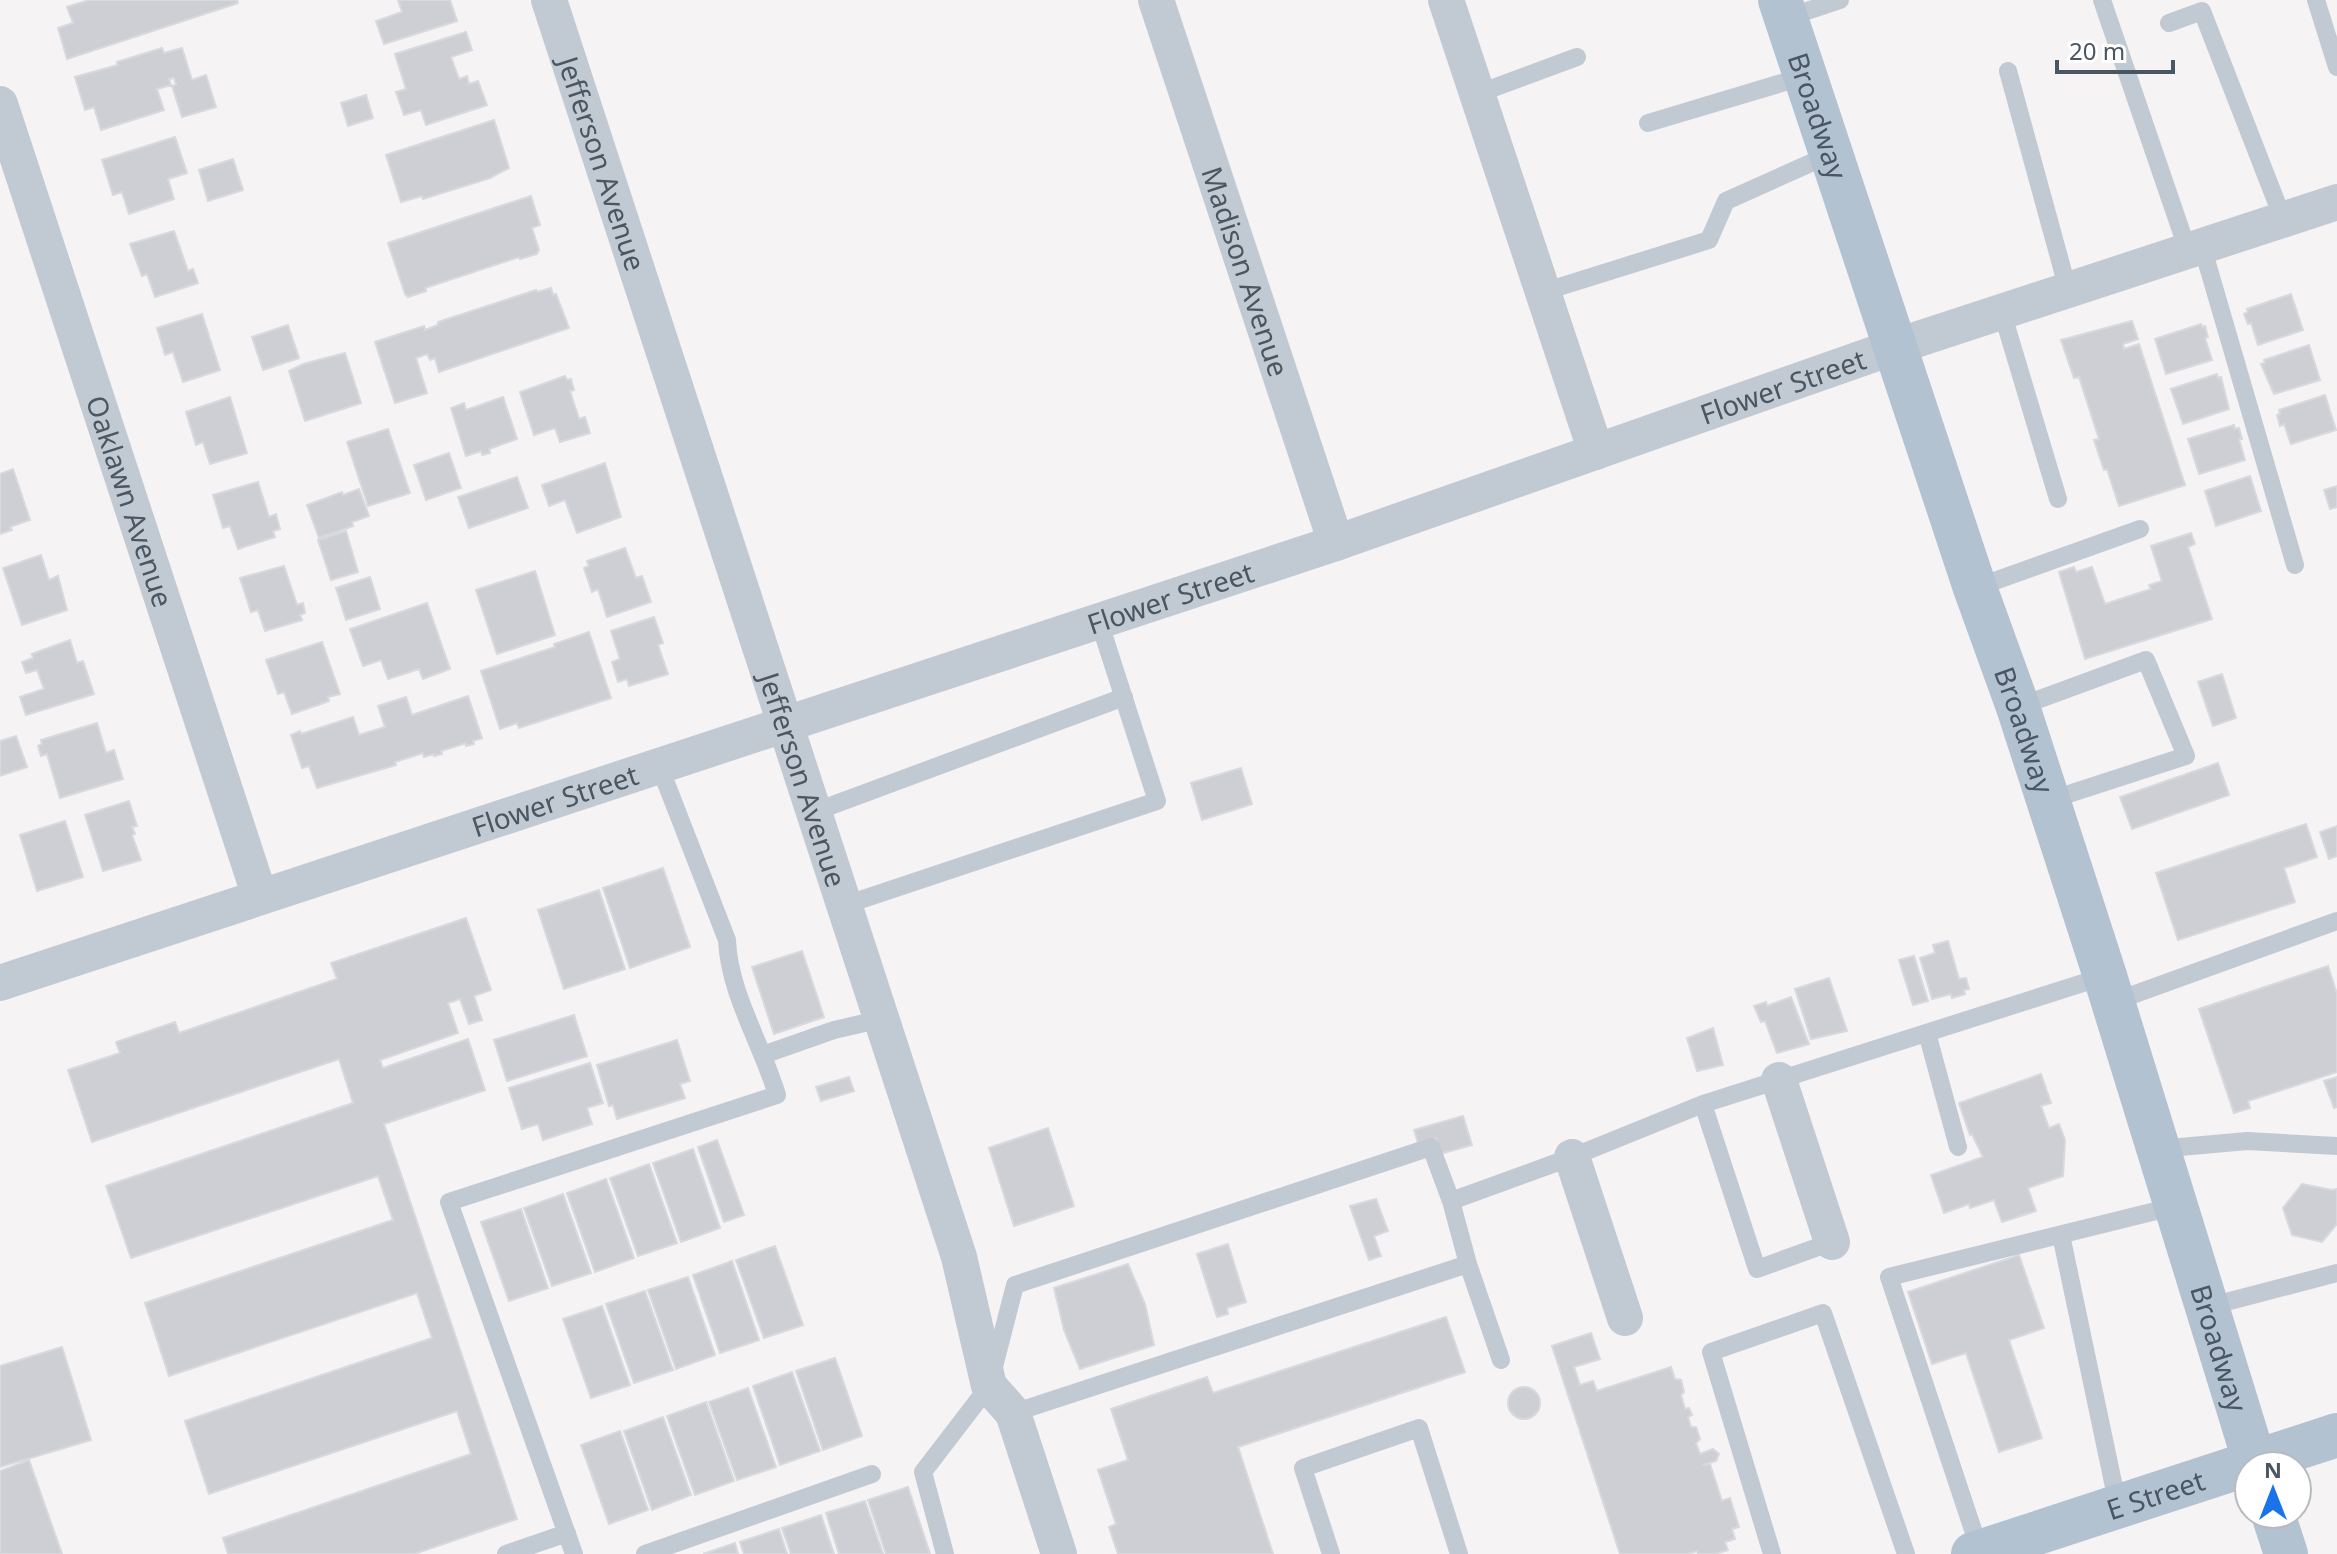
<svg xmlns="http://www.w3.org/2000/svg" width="2337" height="1554" font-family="'Noto Sans',sans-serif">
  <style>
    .building { fill: #cdcfd5; stroke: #d7d9de; stroke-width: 2 }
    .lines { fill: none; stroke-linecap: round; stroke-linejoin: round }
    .service { stroke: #c1cad2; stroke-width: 18 }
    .minor { stroke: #c1cad2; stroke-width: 36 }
    .primary { stroke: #b3c2d1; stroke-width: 44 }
    .labels { text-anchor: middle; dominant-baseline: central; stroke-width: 8; stroke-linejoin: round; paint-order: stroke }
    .street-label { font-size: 28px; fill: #4a5661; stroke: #fff }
  </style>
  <rect width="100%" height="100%" fill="#f5f3f3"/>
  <!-- building -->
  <path class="building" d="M 89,0 L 237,0 L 238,3 L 67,59 L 58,28 L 73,23 L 67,7 Z
    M 398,0 L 450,0 L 457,21 L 384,44 L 376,21 L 402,12 Z
    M 466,32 L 472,50 L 451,57 L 459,79 L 467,76 L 469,84 L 478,81 L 487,105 L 426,125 L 421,110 L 404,115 L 396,92 L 406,89 L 395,54 Z
    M 162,48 L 164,53 L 182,48 L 192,80 L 206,75 L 216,107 L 182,117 L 172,86 L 176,85 L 174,78 L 169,79 L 171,85 L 157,89 L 164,110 L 101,130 L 94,107 L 85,110 L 75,77 L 118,65 L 117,62 Z
    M 366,95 L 373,118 L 348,126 L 341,103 Z
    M 494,120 L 509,168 L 490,178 L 423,199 L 422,196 L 401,202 L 386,155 Z
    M 175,137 L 187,173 L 168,179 L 174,199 L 129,214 L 122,192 L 113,195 L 102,160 Z
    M 233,159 L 243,190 L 208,201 L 199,170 Z
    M 531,196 L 540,225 L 532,228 L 539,250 L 537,254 L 520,259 L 519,257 L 425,288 L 426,291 L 408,297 L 405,294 L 388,243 Z
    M 174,231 L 188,271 L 193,269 L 198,283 L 155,297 L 147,274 L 142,276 L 130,244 Z
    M 551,288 L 553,295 L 556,294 L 569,328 L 439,372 L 435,358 L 430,360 L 427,354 L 416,358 L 427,393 L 395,403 L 375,342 L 424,326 L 425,330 L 438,325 L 438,322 L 536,290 L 537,292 Z
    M 2291,294 L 2303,330 L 2258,345 L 2251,323 L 2248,324 L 2244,314 L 2248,312 L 2247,309 Z
    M 202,314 L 220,370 L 183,382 L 173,352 L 165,355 L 157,328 Z
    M 2132,321 L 2138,339 L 2123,344 L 2124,349 L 2139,344 L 2185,485 L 2119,506 L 2107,469 L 2104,470 L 2094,440 L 2099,439 L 2079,377 L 2074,378 L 2061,340 Z
    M 2201,324 L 2202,327 L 2205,326 L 2208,337 L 2205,338 L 2212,360 L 2166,374 L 2155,339 Z
    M 288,325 L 299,358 L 263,370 L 252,337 Z
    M 2309,345 L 2320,380 L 2274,394 L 2261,364 L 2265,363 L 2264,360 Z
    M 345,353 L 361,403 L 305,421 L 289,371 L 303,364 Z
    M 2217,374 L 2218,378 L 2221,377 L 2229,409 L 2183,424 L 2171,389 Z
    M 565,376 L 567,380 L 571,379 L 574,390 L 570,391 L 579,419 L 585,417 L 590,433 L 560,442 L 555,428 L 534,435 L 520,392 Z
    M 2325,395 L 2336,430 L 2291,444 L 2284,424 L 2280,426 L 2277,415 L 2280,414 L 2279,410 Z
    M 230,397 L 247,453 L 210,464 L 203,442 L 196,445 L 186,412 Z
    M 503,397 L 517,439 L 489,449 L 490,453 L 482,455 L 481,451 L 466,456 L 451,408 L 464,403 L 466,410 Z
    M 2234,425 L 2235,429 L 2239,428 L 2242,439 L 2239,439 L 2245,460 L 2199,474 L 2188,439 Z
    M 388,429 L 410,493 L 368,506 L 347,442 Z
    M 449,453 L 461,488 L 426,500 L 414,465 Z
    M 605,463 L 621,517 L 577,533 L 565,500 L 549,506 L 542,485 Z
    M 13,469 L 30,520 L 10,527 L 12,530 L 0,534 L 0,474 Z
    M 2250,476 L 2261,511 L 2216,526 L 2205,491 Z
    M 517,477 L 528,508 L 469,528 L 458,497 Z
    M 258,482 L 269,517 L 276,514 L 280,529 L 273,531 L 275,537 L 238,549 L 230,526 L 223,528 L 213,495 Z
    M 2337,486 L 2337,507 L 2330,509 L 2324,490 Z
    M 359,489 L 369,516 L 352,522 L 353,526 L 319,538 L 307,505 L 342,492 L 343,495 Z
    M 346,531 L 358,572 L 331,580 L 318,540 Z
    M 2191,533 L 2195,544 L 2188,547 L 2212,619 L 2085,659 L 2059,572 L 2074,567 L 2076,572 L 2092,567 L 2105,604 L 2151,589 L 2149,585 L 2162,581 L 2151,546 Z
    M 625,548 L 636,578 L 642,576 L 651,602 L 607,617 L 598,589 L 592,592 L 584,568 L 589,566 L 587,561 Z
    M 41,555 L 49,580 L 58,576 L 67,610 L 22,625 L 3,568 Z
    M 284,566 L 297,605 L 303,603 L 305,613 L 300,615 L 302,620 L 265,631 L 258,610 L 251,612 L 240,578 Z
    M 535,571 L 555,635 L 497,654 L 476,590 Z
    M 370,577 L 380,609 L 346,620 L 336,588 Z
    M 427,603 L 450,669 L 423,679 L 419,669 L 388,679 L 381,660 L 363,666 L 350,629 Z
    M 654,617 L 663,643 L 658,645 L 668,674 L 629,686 L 627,679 L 618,682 L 612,662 L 620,659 L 611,631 Z
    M 589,632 L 611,698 L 519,728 L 517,723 L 500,729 L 481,671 L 555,647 L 554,644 Z
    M 70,640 L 77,663 L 83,661 L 94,694 L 26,715 L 20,697 L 44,689 L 37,670 L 26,673 L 22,662 L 33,658 L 32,654 Z
    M 322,642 L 340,694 L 328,697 L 329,701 L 292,714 L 284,692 L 278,694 L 266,660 Z
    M 2222,674 L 2236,718 L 2213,726 L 2198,682 Z
    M 468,696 L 482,738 L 473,741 L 474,744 L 466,746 L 466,743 L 441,751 L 442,754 L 434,756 L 434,754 L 424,757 L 423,753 L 395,762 L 396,765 L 317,788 L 309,766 L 302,768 L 291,735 L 300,731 L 301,734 L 353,717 L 359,735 L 385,727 L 378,706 L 406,697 L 412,715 Z
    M 97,723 L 106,753 L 114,750 L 123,779 L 60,798 L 47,754 L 41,756 L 38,746 L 42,744 L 41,740 Z
    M 16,736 L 27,767 L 0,776 L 0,741 Z
    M 2218,763 L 2229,795 L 2132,829 L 2120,797 Z
    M 1241,768 L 1252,804 L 1202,820 L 1191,783 Z
    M 129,801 L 137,826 L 132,827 L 135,834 L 132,835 L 141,860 L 103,871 L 85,815 Z
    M 65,821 L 83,877 L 37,891 L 20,835 Z
    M 2306,824 L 2317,857 L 2284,868 L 2295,902 L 2178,940 L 2156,873 Z
    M 2337,826 L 2337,856 L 2329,859 L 2320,832 Z
    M 663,868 L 690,947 L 630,968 L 603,888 Z
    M 599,890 L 625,969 L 564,989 L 538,910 Z
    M 466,918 L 491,990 L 474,996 L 482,1020 L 469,1024 L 460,999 L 448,1003 L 458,1033 L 380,1060 L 383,1068 L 468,1039 L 485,1090 L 384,1124 L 517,1519 L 414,1554 L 228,1554 L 223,1538 L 471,1454 L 457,1411 L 209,1494 L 185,1421 L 432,1338 L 417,1293 L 169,1376 L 145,1303 L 393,1220 L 378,1176 L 131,1258 L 106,1186 L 353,1103 L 339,1059 L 92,1142 L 68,1070 L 120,1053 L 116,1042 L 175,1022 L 179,1033 L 337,979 L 331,963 Z
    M 1948,941 L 1959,979 L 1966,978 L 1969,989 L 1964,990 L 1965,994 L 1952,998 L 1951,994 L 1932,999 L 1920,958 L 1935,953 L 1933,945 Z
    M 802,951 L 824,1017 L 774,1034 L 752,967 Z
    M 1914,956 L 1928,1001 L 1913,1005 L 1899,960 Z
    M 2328,966 L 2337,994 L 2337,1072 L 2248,1101 L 2250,1108 L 2234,1113 L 2199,1009 Z
    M 1829,978 L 1847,1031 L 1811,1039 L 1795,989 Z
    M 1791,997 L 1809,1044 L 1777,1053 L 1765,1021 L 1761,1022 L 1754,1006 L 1766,1002 L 1767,1006 Z
    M 574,1015 L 587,1056 L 507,1081 L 494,1040 Z
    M 1713,1028 L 1723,1065 L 1697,1071 L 1687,1038 Z
    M 677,1040 L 690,1081 L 680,1084 L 685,1098 L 617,1119 L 613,1105 L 609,1106 L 597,1065 Z
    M 590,1063 L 603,1103 L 587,1108 L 592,1124 L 543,1140 L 538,1124 L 522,1129 L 509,1088 Z
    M 2041,1074 L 2051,1103 L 2041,1106 L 2049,1128 L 2059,1124 L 2065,1140 L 2063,1176 L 2028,1188 L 2036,1211 L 2002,1222 L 1994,1200 L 1970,1208 L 1969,1204 L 1944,1213 L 1931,1175 L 1983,1157 L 1972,1134 L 1970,1135 L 1959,1103 Z
    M 849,1077 L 854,1091 L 821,1101 L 816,1087 Z
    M 2337,1077 L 2337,1107 L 2334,1108 L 2324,1081 Z
    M 1463,1116 L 1472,1145 L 1440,1154 L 1436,1138 L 1418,1143 L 1414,1130 Z
    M 1048,1128 L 1074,1206 L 1014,1226 L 989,1148 Z
    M 717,1140 L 744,1215 L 724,1222 L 698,1147 Z
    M 693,1149 L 720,1228 L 681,1242 L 653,1163 Z
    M 649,1164 L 677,1243 L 638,1256 L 610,1178 Z
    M 606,1179 L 634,1258 L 595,1272 L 567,1193 Z
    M 2302,1184 L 2332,1190 L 2337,1189 L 2337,1224 L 2322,1242 L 2292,1235 L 2283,1208 Z
    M 563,1194 L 591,1273 L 552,1286 L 524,1208 Z
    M 1376,1199 L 1388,1231 L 1374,1236 L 1381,1256 L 1369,1260 L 1350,1206 Z
    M 521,1209 L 548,1288 L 509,1301 L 481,1222 Z
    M 1228,1244 L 1246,1302 L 1227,1308 L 1228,1314 L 1217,1317 L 1197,1254 Z
    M 775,1246 L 803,1325 L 764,1338 L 736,1260 Z
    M 2019,1255 L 2044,1328 L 2009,1340 L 2042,1438 L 1999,1452 L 1966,1353 L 1932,1364 L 1908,1292 Z
    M 732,1261 L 759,1340 L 720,1353 L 693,1275 Z
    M 1128,1264 L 1145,1304 L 1154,1345 L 1080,1369 L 1064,1330 L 1054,1288 Z
    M 688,1277 L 715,1355 L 676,1369 L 648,1290 Z
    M 645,1291 L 673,1370 L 634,1383 L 606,1304 Z
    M 602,1306 L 630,1385 L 591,1398 L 563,1319 Z
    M 1446,1317 L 1465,1372 L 1238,1447 L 1273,1554 L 1118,1554 L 1109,1527 L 1116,1524 L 1098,1470 L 1128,1460 L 1111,1409 L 1207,1377 L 1213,1393 Z
    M 1591,1333 L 1600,1359 L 1574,1367 L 1580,1385 L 1593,1381 L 1597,1391 L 1671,1367 L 1675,1379 L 1681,1380 L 1684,1392 L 1681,1395 L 1685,1409 L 1689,1408 L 1692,1415 L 1688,1417 L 1691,1427 L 1696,1427 L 1700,1439 L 1696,1443 L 1700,1454 L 1713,1449 L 1719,1454 L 1716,1461 L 1703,1465 L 1710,1464 L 1722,1501 L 1730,1498 L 1739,1527 L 1732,1529 L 1735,1539 L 1725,1542 L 1728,1550 L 1715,1554 L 1698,1554 L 1697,1551 L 1688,1554 L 1620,1554 L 1552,1346 Z
    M 62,1347 L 91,1440 L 0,1467 L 0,1366 Z
    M 835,1358 L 862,1436 L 823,1450 L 796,1371 Z
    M 792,1372 L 820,1451 L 780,1465 L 753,1386 Z
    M1508 1403a16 16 0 1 1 32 0a16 16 0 1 1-32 0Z
    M 748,1388 L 776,1467 L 737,1480 L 709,1402 Z
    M 706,1402 L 734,1481 L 695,1495 L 667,1416 Z
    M 663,1417 L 691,1495 L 652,1510 L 624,1431 Z
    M 620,1431 L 648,1510 L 609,1524 L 581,1445 Z
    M 29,1460 L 62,1554 L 0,1554 L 0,1471 Z
    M 908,1487 L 930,1554 L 886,1554 L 868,1500 Z
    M 865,1501 L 883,1554 L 839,1554 L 826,1513 Z
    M 821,1515 L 834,1554 L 791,1554 L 782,1528 Z
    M 779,1529 L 787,1554 L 744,1554 L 740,1542 Z
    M 735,1543 L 738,1554 L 703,1554 Z"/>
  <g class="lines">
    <!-- service -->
    <path class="service" d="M 2102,0 L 2188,251
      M 2316,0 L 2337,67
      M 1786,18 L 1840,0
      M 2169,23 L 2202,11 L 2283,219
      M 2008,71 L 2068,290
      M 1477,94 L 1577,57
      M 1648,123 L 1805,76
      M 2202,246 L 2295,565
      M 1543,292 L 1709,240 L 1726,201 L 1831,154
      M 2002,312 L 2058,499
      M 1975,588 L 2140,529
      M 2018,707 L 2146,660 L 2186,756 L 2047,801
      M 814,812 L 1124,697
      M 845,905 L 1157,801 L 1099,621
      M 2113,1002 L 2337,921
      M 1927,1033 L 1958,1147
      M 763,1055 L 834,1030 L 882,1019
      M 1703,1104 L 1757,1269 L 1832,1242
      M 2158,1149 L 2247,1141 L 2337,1146
      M 1451,1201 L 1572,1157 L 1703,1104 L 2105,976
      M 2061,1235 L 2118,1506
      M 2207,1307 L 2337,1273
      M 1013,1413 L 1468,1264
      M 1980,1551 L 1889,1277 L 2176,1206
      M 506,1554 L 567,1533
      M 574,1554 L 449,1202 L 777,1095 C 762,1044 729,993 727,940 L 659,765
      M 645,1554 L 872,1474
      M 945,1554 L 923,1472 L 989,1386 L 1015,1285 L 1431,1147 L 1451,1201 L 1468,1264 L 1501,1360
      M 1331,1554 L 1303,1468 L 1419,1428 L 1459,1554
      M 1772,1554 L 1711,1352 L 1823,1313 L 1906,1554"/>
    <!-- minor -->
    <g class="minor">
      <path id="s1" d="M 549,0 L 959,1257 L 989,1386 L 1013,1413 L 1059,1554"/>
      <path id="s2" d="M 1156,0 L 1336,543"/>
      <path d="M 1446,0 L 1596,452"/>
      <path id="s3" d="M 0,104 L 260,897"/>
      <path id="s4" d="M 0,983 L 1336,543 L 1894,347 L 2337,202"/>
      <path d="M 1779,1080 L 1832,1242"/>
      <path d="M 1572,1157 L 1625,1318"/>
    </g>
    <!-- primary -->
    <g class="primary">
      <path id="s5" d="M 1780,0 L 1975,588 L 2018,707 L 2105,976 L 2256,1466"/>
      <path d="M 2273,1514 L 2286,1554"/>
      <path id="s6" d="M 1973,1554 L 2337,1435"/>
    </g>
  </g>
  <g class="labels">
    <!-- street labels -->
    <g class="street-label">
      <text stroke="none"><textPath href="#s5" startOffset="122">Broadway</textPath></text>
      <text stroke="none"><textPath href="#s1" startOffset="172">Jefferson Avenue</textPath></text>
      <text stroke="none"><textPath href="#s2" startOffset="286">Madison Avenue</textPath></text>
      <text stroke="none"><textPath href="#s4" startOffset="1880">Flower Street</textPath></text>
      <text stroke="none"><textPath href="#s3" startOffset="418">Oaklawn Avenue</textPath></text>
      <text stroke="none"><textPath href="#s4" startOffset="1232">Flower Street</textPath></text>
      <text stroke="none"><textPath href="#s5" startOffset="770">Broadway</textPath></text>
      <text stroke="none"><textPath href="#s1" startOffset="820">Jefferson Avenue</textPath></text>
      <text stroke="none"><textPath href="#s4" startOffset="584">Flower Street</textPath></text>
      <text stroke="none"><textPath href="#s5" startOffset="1418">Broadway</textPath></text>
      <text stroke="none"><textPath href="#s6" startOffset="192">E Street</textPath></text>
    </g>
  </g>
  <!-- north arrow -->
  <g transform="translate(2273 1490)"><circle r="38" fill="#ffffff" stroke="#b7bbc0" stroke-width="2"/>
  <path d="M0-6L14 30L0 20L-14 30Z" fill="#1a73e8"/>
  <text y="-12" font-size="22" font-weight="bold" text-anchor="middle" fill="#4a5661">N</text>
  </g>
  <!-- scale -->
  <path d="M2057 60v12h116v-12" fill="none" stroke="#4a5661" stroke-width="4"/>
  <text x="2069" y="60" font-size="24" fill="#4a5661" stroke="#ffffff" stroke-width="6" paint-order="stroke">20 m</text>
</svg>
